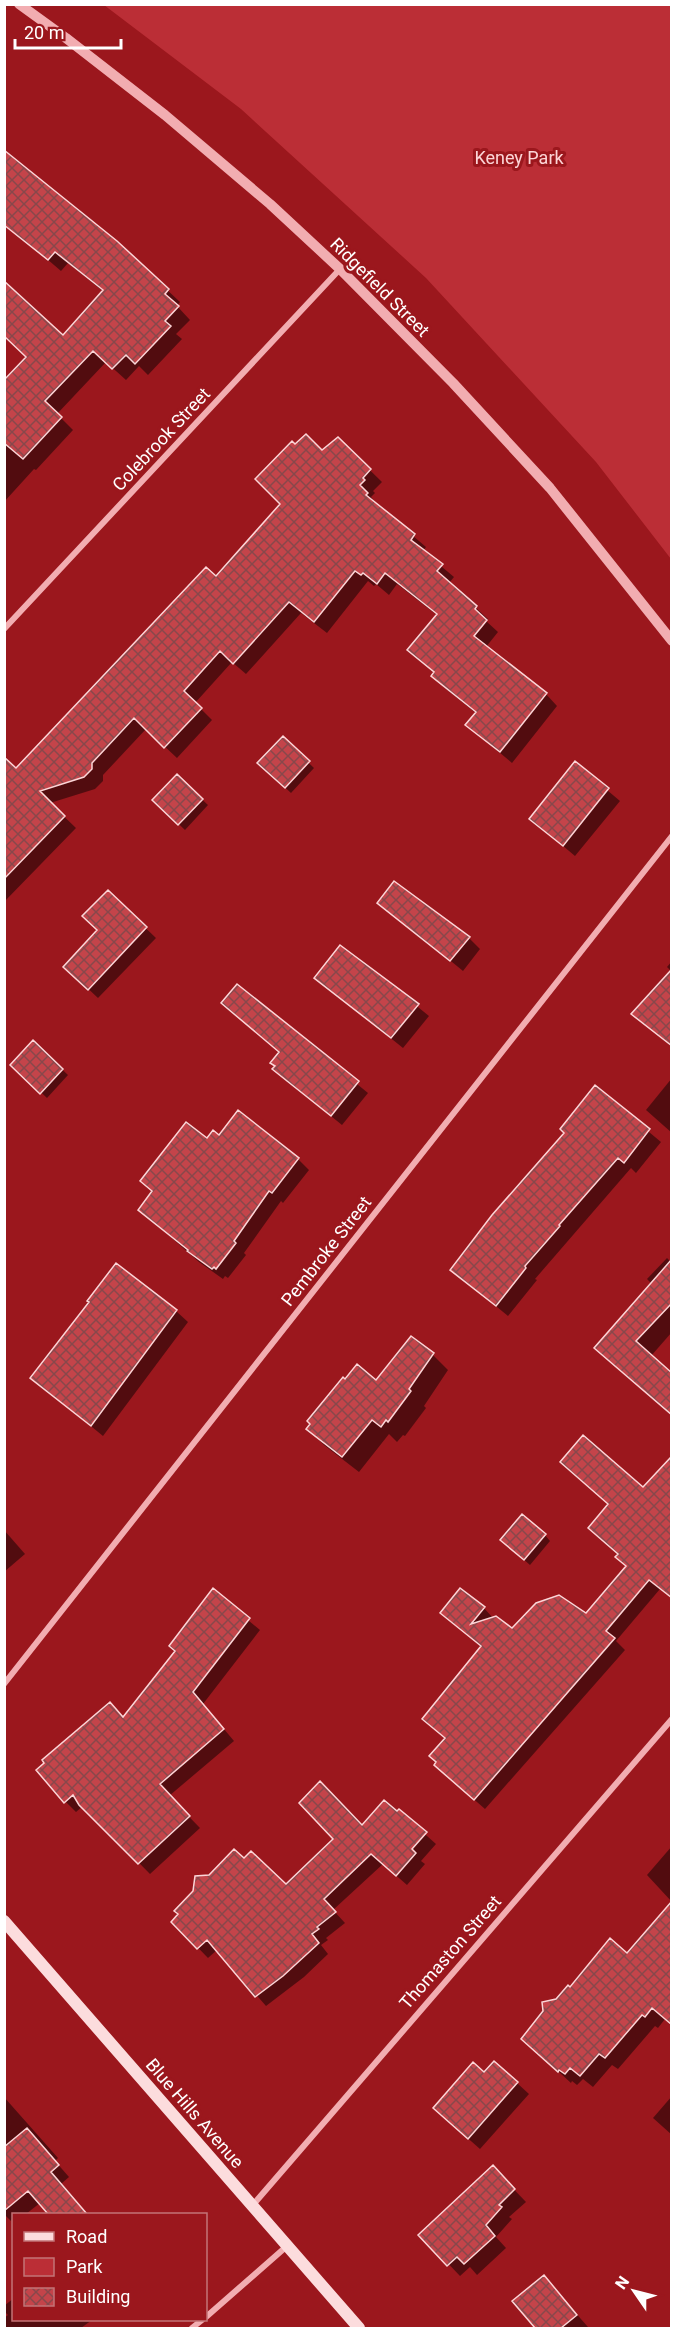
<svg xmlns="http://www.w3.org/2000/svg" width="676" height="2333" font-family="Roboto,sans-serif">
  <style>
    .park { fill: #bb2e36 }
    .shadow { fill: #0007 }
    .building { fill: url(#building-cross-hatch); stroke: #fcd5d7; stroke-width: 1.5 }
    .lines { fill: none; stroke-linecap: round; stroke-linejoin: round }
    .minor { stroke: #f2adb1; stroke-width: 6 }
    .tertiary { stroke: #f2adb1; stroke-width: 10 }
    .secondary { stroke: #fcdcdd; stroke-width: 12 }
    .labels { text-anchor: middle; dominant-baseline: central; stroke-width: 6; stroke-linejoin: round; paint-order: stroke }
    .park-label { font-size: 18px; fill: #fcd5d7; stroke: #9b171d }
    .street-label { font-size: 18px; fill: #fff; stroke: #9b171d }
  </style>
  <defs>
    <pattern id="building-cross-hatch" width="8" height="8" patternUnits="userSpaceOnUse" patternTransform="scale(1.5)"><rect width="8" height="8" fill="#c4444a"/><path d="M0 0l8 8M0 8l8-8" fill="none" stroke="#88484b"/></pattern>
  </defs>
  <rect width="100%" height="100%" fill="#9b171d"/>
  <!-- park -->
  <path class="park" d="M 104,5 L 671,5 L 671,559 L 596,462 L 426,278 L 241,109 Z"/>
  <!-- shadow -->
  <path class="shadow" d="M 4,150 L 116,242 L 180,302 L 177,306 L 190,320 L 176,334 L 182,339 L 148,375 L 139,366 L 126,380 L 106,362 L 57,414 L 73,430 L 36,470 L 34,469 L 4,502 L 4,382 L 63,337 L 104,292 L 68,263 L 61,271 L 19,235 L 4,212 Z
    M 338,439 L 382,482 L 373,491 L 375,493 L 371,497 L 378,506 L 426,547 L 423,551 L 454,577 L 449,583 L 488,619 L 486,621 L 498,632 L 486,647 L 546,694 L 557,706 L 512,763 L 467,725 L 477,714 L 445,688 L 433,676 L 435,673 L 409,649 L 437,615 L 397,584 L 389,595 L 376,584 L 374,586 L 368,581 L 327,633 L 301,613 L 246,674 L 232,662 L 195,703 L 212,720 L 177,758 L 146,729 L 103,775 L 103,781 L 95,789 L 50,803 L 76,828 L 4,902 L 4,780 L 216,578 L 282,504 L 322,452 Z
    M 283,738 L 314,768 L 291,793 L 259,763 Z
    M 575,763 L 620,801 L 575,856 L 531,819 Z
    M 177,776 L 208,805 L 185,830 L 154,800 Z
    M 108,892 L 156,938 L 98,998 L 65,967 L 99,930 Z
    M 379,902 L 469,938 L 480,949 L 463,971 Z
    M 360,960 L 429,1016 L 403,1048 L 316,978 Z
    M 672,961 L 672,1047 L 633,1014 L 671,971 L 667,967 Z
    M 237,986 L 368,1093 L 342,1125 L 285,1079 L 280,1053 L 223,1003 Z
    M 33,1042 L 68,1075 L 47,1098 L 12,1065 Z
    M 672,1078 L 672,1133 L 646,1110 Z
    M 595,1087 L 661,1142 L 636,1173 L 631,1168 L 535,1279 L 537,1280 L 508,1316 L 452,1270 L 566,1133 Z
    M 219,1137 L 298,1159 L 309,1170 L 283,1203 L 281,1201 L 244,1253 L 246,1255 L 228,1278 L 225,1276 L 223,1279 L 199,1262 L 140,1210 L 207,1140 Z
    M 667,1258 L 672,1263 L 672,1332 L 630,1380 L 606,1358 L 652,1284 L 647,1279 Z
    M 117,1265 L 176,1311 L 188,1322 L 103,1436 L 32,1378 L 91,1302 Z
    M 433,1355 L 448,1370 L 424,1406 L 426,1408 L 405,1436 L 403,1435 L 397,1442 L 389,1434 L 359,1472 L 324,1445 L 308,1429 L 376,1382 Z
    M 672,1458 L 672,1598 L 660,1589 L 616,1641 L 625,1650 L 485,1809 L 446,1775 L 446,1739 L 424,1719 L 482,1647 L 442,1613 L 484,1608 L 493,1618 L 512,1630 L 586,1615 L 627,1567 L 643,1489 Z
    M 4,1530 L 25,1554 L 4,1572 Z
    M 545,1535 L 550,1541 L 530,1565 L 507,1545 Z
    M 213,1591 L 260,1630 L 203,1704 L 234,1741 L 169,1796 L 200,1828 L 150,1874 L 83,1806 L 76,1812 L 65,1801 L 110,1704 L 124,1718 L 176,1652 Z
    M 399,1811 L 436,1844 L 421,1861 L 425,1864 L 407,1885 L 383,1864 L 333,1910 L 345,1923 L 326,1938 L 328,1940 L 321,1945 L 328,1954 L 304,1977 L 266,2006 L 217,1950 L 208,1958 L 173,1922 L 210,1876 L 244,1860 L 286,1886 L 362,1827 Z
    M 672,1846 L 672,1902 L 647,1875 Z
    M 610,1941 L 665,2019 L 658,2028 L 655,2026 L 618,2069 L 612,2065 L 593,2087 L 583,2079 L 577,2085 L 572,2081 L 571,2083 L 523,2039 L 557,2000 L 570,1989 Z
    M 484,2074 L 517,2083 L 529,2094 L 480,2149 L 446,2119 Z
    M 672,2096 L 672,2135 L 653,2118 Z
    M 4,2097 L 58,2158 L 55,2161 L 69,2177 L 61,2184 L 87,2214 L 50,2214 L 40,2203 L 26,2214 L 14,2214 L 11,2221 L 4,2214 Z
    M 504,2179 L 526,2202 L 509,2217 L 512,2219 L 496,2237 L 506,2248 L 477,2275 L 470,2267 L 460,2276 L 421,2235 Z
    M 544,2277 L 588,2327 L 586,2328 L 538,2328 L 515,2301 Z
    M 14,2298 L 14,2320 L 92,2320 L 81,2328 L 4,2328 L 4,2318 L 8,2315 L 4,2311 L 4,2306 Z"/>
  <!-- building -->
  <path class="building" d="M 4,150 L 117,241 L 169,289 L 165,294 L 179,306 L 165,321 L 171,326 L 135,364 L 126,355 L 112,369 L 93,351 L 45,401 L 62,417 L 23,459 L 4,443 L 4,380 L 26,357 L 4,336 L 4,281 L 63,335 L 103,290 L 55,252 L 48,260 L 4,225 Z
    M 306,434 L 322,450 L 338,437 L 371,469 L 363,478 L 365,480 L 360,485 L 368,493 L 366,495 L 415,534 L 411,540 L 443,564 L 437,571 L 477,606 L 475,609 L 487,620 L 474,636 L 547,693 L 500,752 L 465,725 L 476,712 L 431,676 L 434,672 L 407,650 L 437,614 L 385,573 L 377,584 L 363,573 L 361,575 L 355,571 L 314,622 L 289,602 L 233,664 L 220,651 L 184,691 L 202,708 L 164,748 L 134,718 L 92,763 L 92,769 L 84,777 L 40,791 L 65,816 L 4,879 L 4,757 L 16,768 L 206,567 L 216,576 L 280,504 L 255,479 L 292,441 L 295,444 Z
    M 283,736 L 310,761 L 285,788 L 257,763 Z
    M 575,761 L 609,788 L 563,846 L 529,819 Z
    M 177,774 L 203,799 L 178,825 L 152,800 Z
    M 394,881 L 470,937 L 450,961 L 377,903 Z
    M 108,890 L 147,927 L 88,990 L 63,967 L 97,930 L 82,916 Z
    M 340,945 L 419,1004 L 391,1038 L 314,978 Z
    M 672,969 L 672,1046 L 631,1014 Z
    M 237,984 L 359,1081 L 331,1116 L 272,1069 L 275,1066 L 270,1063 L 279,1052 L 221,1003 Z
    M 33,1040 L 63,1069 L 40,1094 L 10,1065 Z
    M 595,1085 L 650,1129 L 624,1163 L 618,1158 L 559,1225 L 560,1226 L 525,1266 L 526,1268 L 496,1306 L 450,1270 L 492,1215 L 564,1133 L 560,1129 Z
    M 238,1110 L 299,1158 L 272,1193 L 269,1191 L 234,1241 L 236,1243 L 216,1269 L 214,1267 L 212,1269 L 187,1251 L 188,1250 L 138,1210 L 152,1191 L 140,1181 L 186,1122 L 207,1138 L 213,1130 L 219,1135 Z
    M 672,1259 L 672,1303 L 636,1341 L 672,1373 L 672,1415 L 594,1348 Z
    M 116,1263 L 177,1310 L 91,1426 L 30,1378 L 89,1302 L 87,1301 Z
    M 411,1336 L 434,1353 L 409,1389 L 411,1391 L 388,1422 L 386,1420 L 381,1427 L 372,1420 L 342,1457 L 306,1429 L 310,1424 L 307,1421 L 343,1377 L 345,1379 L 357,1364 L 376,1380 Z
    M 583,1435 L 643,1487 L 672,1456 L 672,1598 L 649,1580 L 606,1631 L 615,1638 L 474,1800 L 434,1765 L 436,1762 L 429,1756 L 445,1738 L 422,1719 L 481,1646 L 440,1613 L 460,1588 L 485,1607 L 471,1624 L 496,1616 L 512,1628 L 536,1603 L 559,1595 L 586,1613 L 626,1566 L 615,1557 L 618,1554 L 588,1528 L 608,1504 L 560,1462 Z
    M 522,1514 L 546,1534 L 524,1560 L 500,1540 Z
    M 213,1588 L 250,1618 L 193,1692 L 224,1729 L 160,1784 L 190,1816 L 138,1864 L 79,1805 L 73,1795 L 64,1803 L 36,1770 L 44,1763 L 42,1760 L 110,1702 L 123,1717 L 175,1651 L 169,1646 Z
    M 320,1781 L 362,1825 L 384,1800 L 397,1811 L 399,1809 L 427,1832 L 412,1849 L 416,1853 L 396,1876 L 371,1854 L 324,1899 L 336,1912 L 317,1927 L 319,1929 L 312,1934 L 319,1943 L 283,1976 L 255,1997 L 207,1940 L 197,1949 L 171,1922 L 178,1914 L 174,1911 L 193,1891 L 195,1876 L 209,1875 L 234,1849 L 244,1858 L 251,1851 L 286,1884 L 333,1839 L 299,1803 Z
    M 672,1901 L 672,2025 L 652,2008 L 645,2017 L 642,2015 L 605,2058 L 599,2054 L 580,2076 L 570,2068 L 565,2074 L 559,2070 L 558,2072 L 521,2039 L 543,2011 L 542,2002 L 556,1999 L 568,1985 L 570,1987 L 610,1938 L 627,1953 Z
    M 494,2061 L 518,2082 L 468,2139 L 433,2108 L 473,2062 L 484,2072 Z
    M 27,2128 L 59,2165 L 51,2172 L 87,2214 L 48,2214 L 28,2191 L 4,2211 L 4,2147 Z
    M 493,2165 L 515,2189 L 499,2205 L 502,2207 L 486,2225 L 495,2236 L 464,2264 L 457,2257 L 447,2266 L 418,2235 Z
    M 544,2275 L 577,2315 L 561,2328 L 535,2328 L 512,2301 Z"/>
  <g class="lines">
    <!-- minor -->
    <path class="minor" d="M 4,629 L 340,269
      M 4,1684 L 672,836
      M 252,2206 L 672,1719
      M 206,2317 L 287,2246
      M 192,2328 L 202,2320"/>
    <!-- tertiary -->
    <path class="tertiary" d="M 19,4 L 66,38 L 165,115 L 270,204 L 340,269 L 453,383 L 550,488 L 672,641"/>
    <!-- secondary -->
    <path class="secondary" d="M 4,1921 L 359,2328"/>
  </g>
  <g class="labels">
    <!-- park labels -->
    <g class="park-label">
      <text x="519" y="157">Keney Park</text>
    </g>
    <!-- street labels -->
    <g class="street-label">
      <text transform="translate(380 287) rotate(45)">Ridgefield Street</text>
      <text transform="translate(161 439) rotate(-47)">Colebrook Street</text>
      <text transform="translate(326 1251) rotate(-52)">Pembroke Street</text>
      <text transform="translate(450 1952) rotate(-49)">Thomaston Street</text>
      <text transform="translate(195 2113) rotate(49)">Blue Hills Avenue</text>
    </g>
  </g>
  <!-- border -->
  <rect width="676" height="2333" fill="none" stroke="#ffffff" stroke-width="12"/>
  <!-- legend -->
  <rect x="12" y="2213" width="195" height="108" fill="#9b171d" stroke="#c37477" stroke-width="1.5"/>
  <rect x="24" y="2232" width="30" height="9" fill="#fcdcdd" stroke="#c37477" stroke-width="1.5"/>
  <text x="66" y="2243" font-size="18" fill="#ffffff">Road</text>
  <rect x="24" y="2258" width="30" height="18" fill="#bb2e36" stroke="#c37477" stroke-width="1.5"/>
  <text x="66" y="2273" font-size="18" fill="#ffffff">Park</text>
  <rect x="24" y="2288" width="30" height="18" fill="url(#building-cross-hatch)" stroke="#c37477" stroke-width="1.5"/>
  <text x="66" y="2303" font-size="18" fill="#ffffff">Building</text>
  <!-- north arrow -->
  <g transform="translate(634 2291) rotate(305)" stroke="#9b171d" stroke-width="4.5" paint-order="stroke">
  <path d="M0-4.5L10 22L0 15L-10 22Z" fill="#ffffff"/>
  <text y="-9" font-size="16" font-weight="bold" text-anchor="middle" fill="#ffffff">N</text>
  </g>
  <!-- scale -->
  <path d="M15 39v9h106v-9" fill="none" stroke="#ffffff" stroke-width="3"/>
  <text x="24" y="39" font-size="18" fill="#ffffff" stroke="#9b171d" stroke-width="4.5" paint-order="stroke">20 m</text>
</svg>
